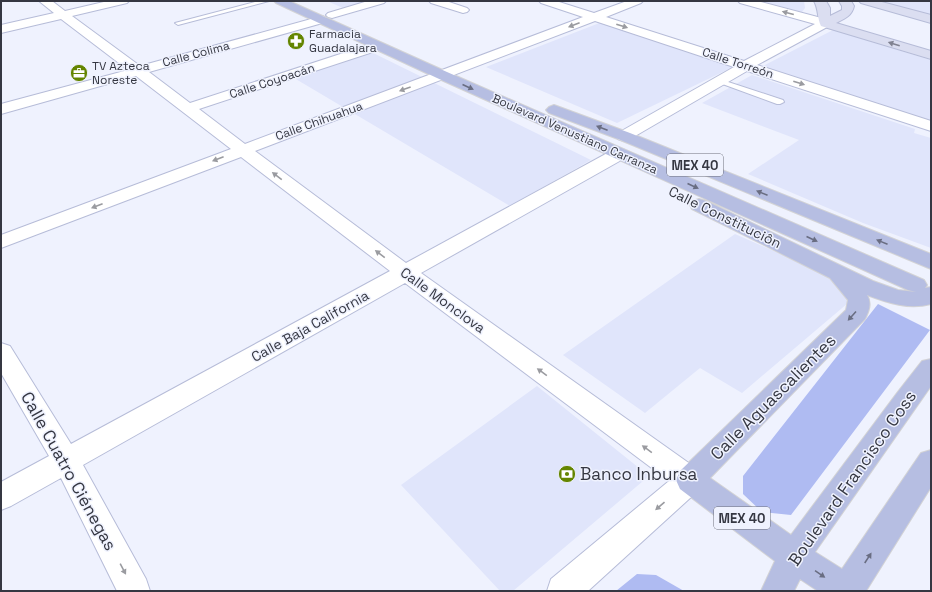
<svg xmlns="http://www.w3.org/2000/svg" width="932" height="592" font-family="'Space Grotesk',sans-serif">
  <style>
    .built { fill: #e0e5fb }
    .green { fill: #afbbf2 }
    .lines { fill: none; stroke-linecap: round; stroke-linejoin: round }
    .service-casing { stroke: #b6bcd8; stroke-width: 2 }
    .minor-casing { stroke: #b6bcd8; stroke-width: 2 }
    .secondary-casing { stroke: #b6bcd8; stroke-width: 2 }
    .primary-casing { stroke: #d3d3d5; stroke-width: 2 }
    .service { fill: #fff; fill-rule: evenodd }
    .minor { fill: #fff; fill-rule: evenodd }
    .secondary { fill: #dbdef1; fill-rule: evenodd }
    .primary { fill: #b6bee2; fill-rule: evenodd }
    .oneway { fill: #9a9ba0 }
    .oneway2 { fill: #808291 }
    .oneway3 { fill: #696d82 }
    .labels { text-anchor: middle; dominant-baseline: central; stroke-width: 3; stroke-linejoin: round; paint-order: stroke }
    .far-poi-label { font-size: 12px; fill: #353742; stroke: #eff2fe; text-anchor: start }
    .far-street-label { font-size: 12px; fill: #353742; stroke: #eff2fe }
    .shield { fill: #eff2fe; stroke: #6d6f7a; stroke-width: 1 }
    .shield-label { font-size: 13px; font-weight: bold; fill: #353742 }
    .street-label { font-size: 14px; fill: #353742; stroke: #eff2fe }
    .near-street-label { font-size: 17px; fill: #353742; stroke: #eff2fe }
    .near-poi-label { font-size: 17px; fill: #353742; stroke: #eff2fe; text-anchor: start }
  </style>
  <rect width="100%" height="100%" fill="#eff2fe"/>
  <!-- built -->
  <path class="built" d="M 327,1 L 369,1 L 343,8 Z
    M 760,1 L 804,1 L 805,8 L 802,12 Z
    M 877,1 L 931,1 L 931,16 Z
    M 602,22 L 733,67 L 617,123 L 486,67 Z
    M 833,30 L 931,60 L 931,121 L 761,67 Z
    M 365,49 L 591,160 L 510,206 L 289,75 Z
    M 752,75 L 915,129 L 914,133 L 931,138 L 931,248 L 863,223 L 748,174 L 799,140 L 702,103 Z
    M 735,234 L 826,274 L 844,286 L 848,303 L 742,393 L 700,368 L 645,413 L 563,355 Z
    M 537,386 L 649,476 L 513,591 L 500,591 L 401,485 Z"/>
  <!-- green -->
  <path class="green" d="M 878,304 L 930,330 L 791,515 L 762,512 L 743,494 L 743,476 Z
    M 637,574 L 656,575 L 684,591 L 616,591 Z"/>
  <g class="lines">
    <defs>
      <path id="service" d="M 259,1 L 269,1 L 178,25 L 175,23 Z
        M 719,79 L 783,100 L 784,102 L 780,104 L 777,104 L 717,82 L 716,81 Z"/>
      <path id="minor" d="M 39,1 L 52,1 L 65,11 L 108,1 L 129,1 L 127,3 L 72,16 L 140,66 L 322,16 L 326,18 L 328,20 L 326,22 L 149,72 L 190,103 L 374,43 L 382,43 L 384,46 L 382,49 L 199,109 L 245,144 L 583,17 L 541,3 L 539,1 L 556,1 L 594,13 L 627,1 L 643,1 L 641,3 L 606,17 L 744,61 L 815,24 L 740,3 L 738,1 L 757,1 L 829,20 L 831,23 L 829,26 L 757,65 L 931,121 L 931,131 L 747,71 L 630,139 L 624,141 L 618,139 L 616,136 L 618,133 L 734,67 L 595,21 L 255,151 L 406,263 L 613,150 L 619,149 L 625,150 L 627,154 L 625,158 L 421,273 L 700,471 L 704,480 L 700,489 L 588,591 L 547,591 L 551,579 L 669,481 L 405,283 L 83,465 L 146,579 L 150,591 L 117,591 L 61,478 L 11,506 L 1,510 L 1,482 L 49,456 L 1,373 L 1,343 L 10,346 L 71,444 L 390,271 L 241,157 L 1,248 L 1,235 L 231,149 L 136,76 L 1,114 L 1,104 L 128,70 L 61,19 L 1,33 L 1,25 L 54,13 Z
        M 368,1 L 386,1 L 384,3 L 332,18 L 328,17 L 326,15 L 328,13 Z
        M 429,1 L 446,1 L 467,8 L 469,10 L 467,12 L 463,13 L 431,3 Z"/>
      <path id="secondary" d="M 814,1 L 826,1 L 830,8 L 830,16 L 842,10 L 842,6 L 839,1 L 851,1 L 854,6 C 852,16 844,19 836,23 L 931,51 L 931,59 L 821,26 C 817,18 819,10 814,1 Z
        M 859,1 L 878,1 L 931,15 L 931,23 L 861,3 Z"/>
      <path id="primary" d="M 274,1 L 289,1 L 447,72 L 924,280 L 927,285 L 925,288 L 931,287 L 931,304 C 909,310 888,303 867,295 C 872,303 869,311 865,319 L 710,478 L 791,535 L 897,393 L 922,361 L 931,359 L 931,386 L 815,552 L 842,569 L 921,453 L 931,450 L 931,487 L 866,591 L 818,591 L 800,579 L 794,591 L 761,591 L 775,561 L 680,489 L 676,480 L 680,471 L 846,310 L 848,300 L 830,278 L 692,209 L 690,205 L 692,201 L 699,199 L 706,201 L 873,281 L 898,290 L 916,292 L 908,290 L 437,78 L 276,3 Z
        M 554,105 L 630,133 L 931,254 L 931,269 L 618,139 L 549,113 L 546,110 L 549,107 Z"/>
    </defs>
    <!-- service casing -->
    <use href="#service" class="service-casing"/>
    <!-- minor casing -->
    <use href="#minor" class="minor-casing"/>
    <!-- secondary casing -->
    <use href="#secondary" class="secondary-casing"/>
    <!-- primary casing -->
    <use href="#primary" class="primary-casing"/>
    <!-- service -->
    <use href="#service" class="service"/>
    <!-- minor -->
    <use href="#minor" class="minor"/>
    <!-- secondary -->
    <use href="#secondary" class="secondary"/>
    <!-- primary -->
    <use href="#primary" class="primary"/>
  </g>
  <!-- one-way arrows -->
  <defs><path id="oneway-solid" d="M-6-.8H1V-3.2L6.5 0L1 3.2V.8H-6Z"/></defs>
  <g class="oneway">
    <use href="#oneway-solid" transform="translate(788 13) rotate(-165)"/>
    <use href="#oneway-solid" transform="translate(574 25) rotate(159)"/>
    <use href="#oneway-solid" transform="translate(622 26) rotate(18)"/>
    <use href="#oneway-solid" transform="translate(799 83) rotate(18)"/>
    <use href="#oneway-solid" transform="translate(405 89) rotate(160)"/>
    <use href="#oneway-solid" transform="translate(218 159) rotate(159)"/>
    <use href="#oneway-solid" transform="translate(277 176) rotate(-143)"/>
    <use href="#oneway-solid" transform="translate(97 206) rotate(159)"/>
    <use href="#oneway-solid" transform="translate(380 254) rotate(-143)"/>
    <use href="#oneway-solid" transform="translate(542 372) rotate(-144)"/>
    <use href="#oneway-solid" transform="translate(647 449) rotate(-144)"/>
    <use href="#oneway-solid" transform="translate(660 506) rotate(139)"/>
    <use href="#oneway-solid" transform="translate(123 569) rotate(62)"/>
  </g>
  <use class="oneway2" href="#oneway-solid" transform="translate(894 44) rotate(-163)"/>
  <g class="oneway3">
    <use href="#oneway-solid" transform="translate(468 87) rotate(24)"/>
    <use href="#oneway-solid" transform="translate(602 128) rotate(-159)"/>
    <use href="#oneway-solid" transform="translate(693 186) rotate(24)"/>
    <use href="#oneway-solid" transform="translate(762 193) rotate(-158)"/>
    <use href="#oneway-solid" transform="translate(812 239) rotate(24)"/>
    <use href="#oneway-solid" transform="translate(882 242) rotate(-158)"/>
    <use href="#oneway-solid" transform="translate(852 316) rotate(132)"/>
    <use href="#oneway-solid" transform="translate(868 558) rotate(-57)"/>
    <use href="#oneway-solid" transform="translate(820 574) rotate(34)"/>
  </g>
  <!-- icons -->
  <defs>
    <symbol id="pharmacy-disc" viewBox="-11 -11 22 22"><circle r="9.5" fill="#648500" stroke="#eff2fe"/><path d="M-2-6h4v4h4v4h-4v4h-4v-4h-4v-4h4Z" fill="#fff"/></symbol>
    <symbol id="office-disc" viewBox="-11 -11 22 22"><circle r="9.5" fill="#648500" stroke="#eff2fe"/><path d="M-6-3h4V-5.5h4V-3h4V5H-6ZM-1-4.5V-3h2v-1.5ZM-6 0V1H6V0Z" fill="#fff"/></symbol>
    <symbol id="bank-disc" viewBox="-11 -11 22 22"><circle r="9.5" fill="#648500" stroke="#eff2fe"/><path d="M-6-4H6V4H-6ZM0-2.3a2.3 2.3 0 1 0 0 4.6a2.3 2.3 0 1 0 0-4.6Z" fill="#fff"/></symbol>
  </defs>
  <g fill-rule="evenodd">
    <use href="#pharmacy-disc" x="286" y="31" width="20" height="20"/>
    <use href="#office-disc" x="69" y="63" width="20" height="20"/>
    <use href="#bank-disc" x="557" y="464" width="20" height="20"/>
  </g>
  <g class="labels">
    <!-- far-poi labels -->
    <g class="far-poi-label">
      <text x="309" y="34">Farmacia<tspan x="309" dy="14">Guadalajara</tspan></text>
      <text x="92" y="66">TV Azteca<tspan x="92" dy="14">Noreste</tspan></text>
    </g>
    <!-- far-street labels -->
    <g class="far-street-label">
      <text transform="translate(196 54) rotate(-15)">Calle Colima</text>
      <text transform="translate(738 63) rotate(18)">Calle Torreón</text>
      <text transform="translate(272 81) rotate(-18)">Calle Coyoacán</text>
      <text transform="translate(319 121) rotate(-20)">Calle Chihuahua</text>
      <text transform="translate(575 134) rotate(24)">Boulevard Venustiano Carranza</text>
    </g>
    <!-- shield labels -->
    <g class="shield">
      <rect x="667" y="154" width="56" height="22" rx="3"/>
      <rect x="714" y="507" width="56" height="22" rx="3"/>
    </g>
    <g class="shield-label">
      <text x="695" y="165">MEX 40</text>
      <text x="742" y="518">MEX 40</text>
    </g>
    <!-- street labels -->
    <g class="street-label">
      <text transform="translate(725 217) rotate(26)">Calle Constituciôn</text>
      <text transform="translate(443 300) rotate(36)">Calle Monclova</text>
      <text transform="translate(310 326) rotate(-29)">Calle Baja California</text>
    </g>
    <!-- near-street labels -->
    <g class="near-street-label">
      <text transform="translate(773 397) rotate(-45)">Calle Aguascalientes</text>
      <text transform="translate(69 471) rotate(61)">Calle Cuatro Ciénegas</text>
      <text transform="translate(852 478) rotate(-55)">Boulevard Francisco Coss</text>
    </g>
    <!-- near-poi labels -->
    <g class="near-poi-label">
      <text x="580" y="474">Banco Inbursa</text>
    </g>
  </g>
  <!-- border -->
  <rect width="932" height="592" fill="none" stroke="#353742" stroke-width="4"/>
</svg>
